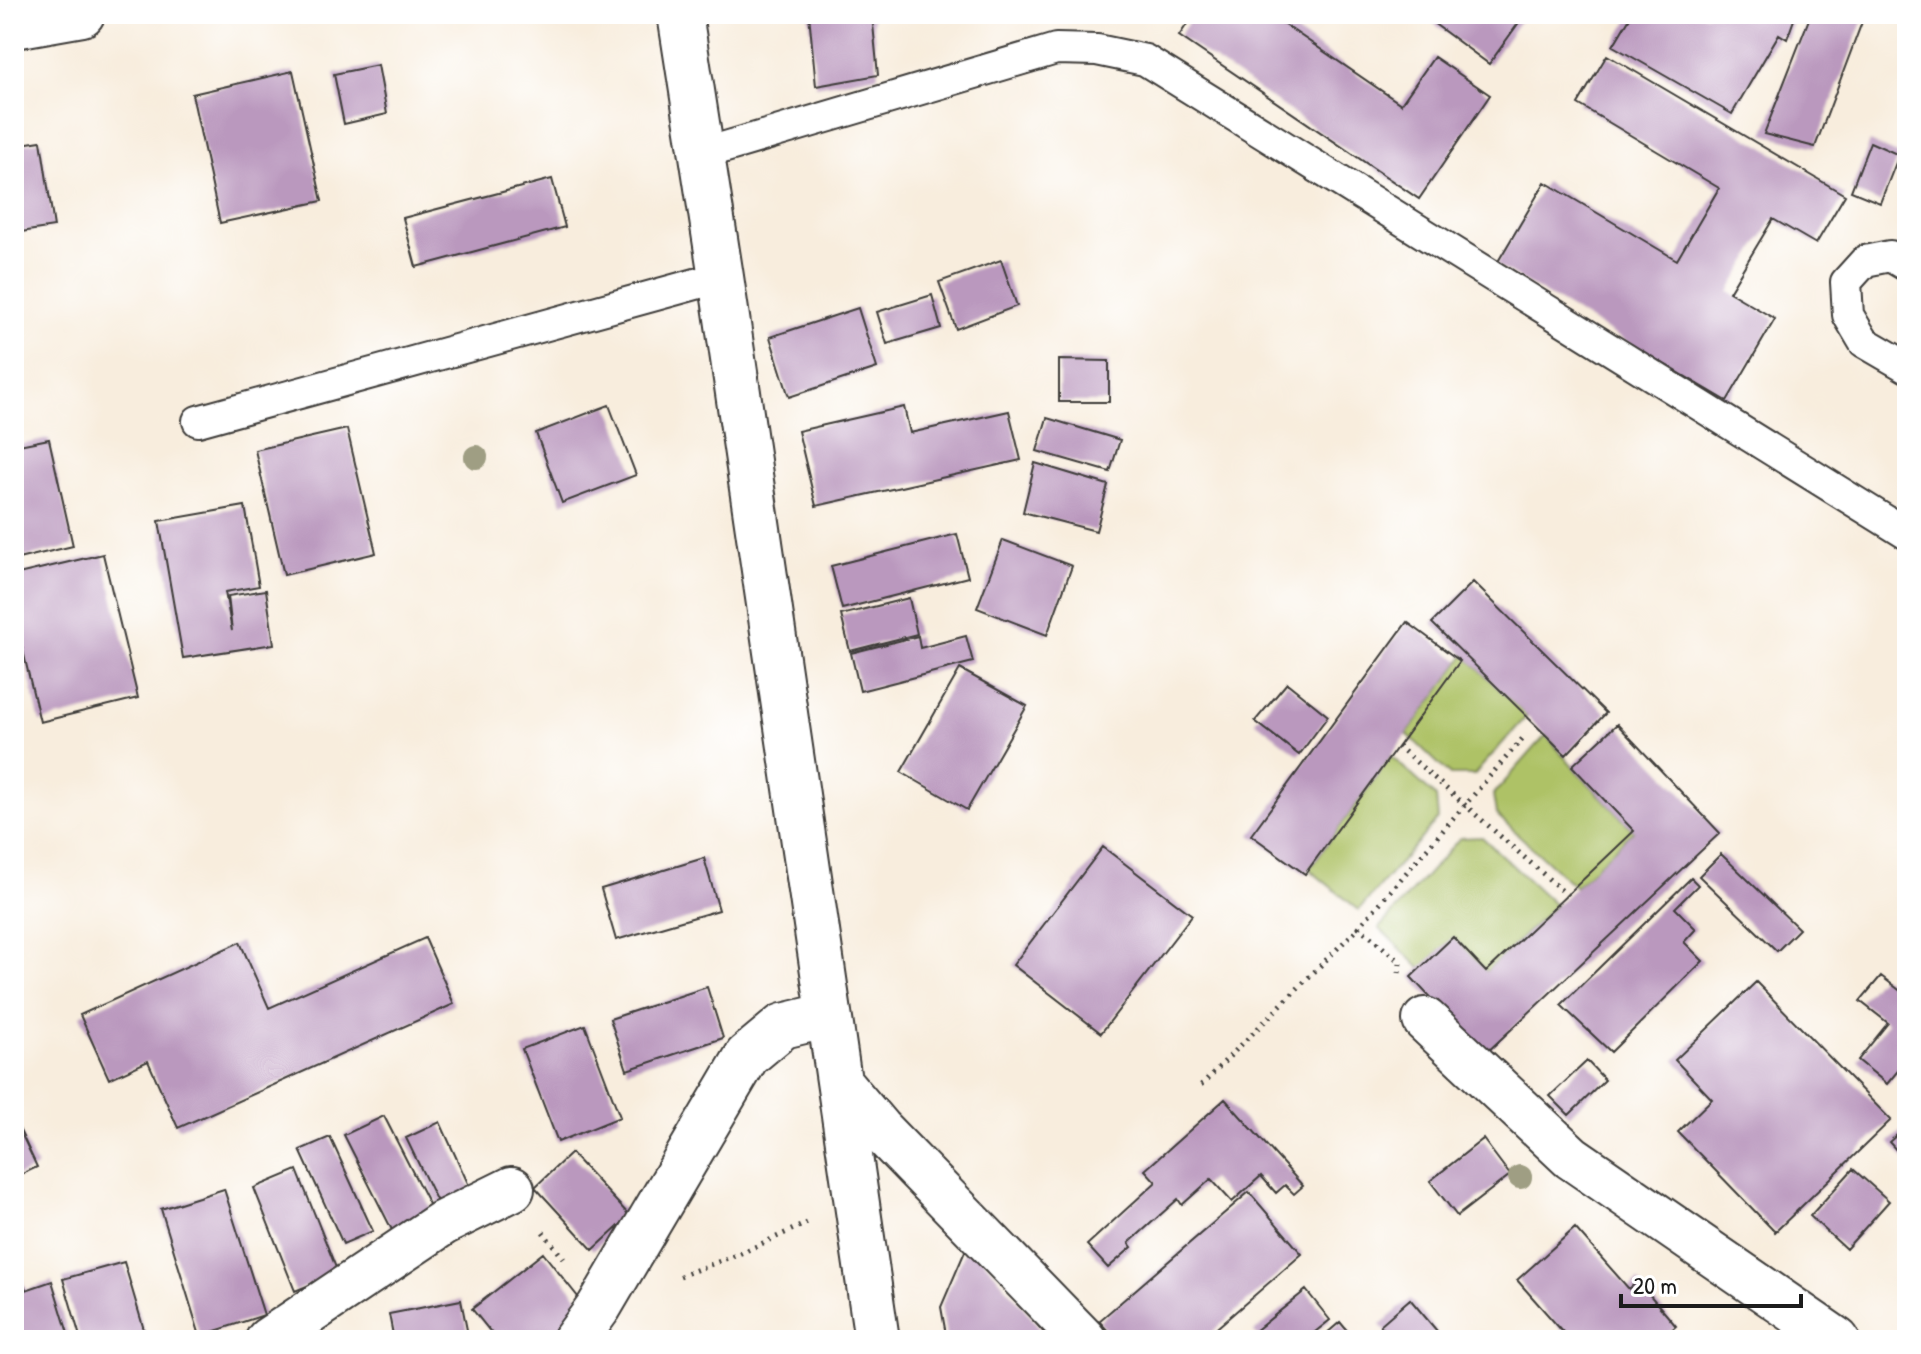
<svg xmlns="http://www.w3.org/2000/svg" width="1921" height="1354" font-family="'Patrick Hand',sans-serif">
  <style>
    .green { fill: #aec266; stroke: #656f41; stroke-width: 2 }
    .building { fill: #ba98be }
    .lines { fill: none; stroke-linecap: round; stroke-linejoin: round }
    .lane-casing { stroke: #3d3b39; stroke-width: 34 }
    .street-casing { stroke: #3d3b39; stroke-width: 48 }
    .path { stroke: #3d3b39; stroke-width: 5; stroke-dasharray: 2 6; stroke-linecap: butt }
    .lane { stroke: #fff; stroke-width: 30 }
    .street { stroke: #fff; stroke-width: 44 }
    .tree { fill: #9f9e83 }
  </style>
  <rect width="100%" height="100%" fill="#fff"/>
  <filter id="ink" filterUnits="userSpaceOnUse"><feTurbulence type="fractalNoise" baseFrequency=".0125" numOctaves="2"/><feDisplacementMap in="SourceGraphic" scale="16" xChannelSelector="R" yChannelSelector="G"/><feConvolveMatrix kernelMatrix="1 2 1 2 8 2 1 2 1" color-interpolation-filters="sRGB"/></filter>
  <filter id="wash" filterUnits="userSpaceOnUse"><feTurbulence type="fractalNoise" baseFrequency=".006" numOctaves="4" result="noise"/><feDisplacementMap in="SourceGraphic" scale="32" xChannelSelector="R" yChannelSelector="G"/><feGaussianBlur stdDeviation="1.8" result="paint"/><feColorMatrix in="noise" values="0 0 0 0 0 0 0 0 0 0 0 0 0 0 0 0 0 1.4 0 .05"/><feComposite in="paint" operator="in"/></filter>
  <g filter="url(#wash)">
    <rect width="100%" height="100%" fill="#f8eddd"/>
    <!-- green -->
    <path class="green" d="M 1465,655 L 1527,716 L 1474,775 L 1450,775 L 1407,734 Z
      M 1546,735 L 1572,766 L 1634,831 L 1575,887 L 1496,814 L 1493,795 Z
      M 1391,756 L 1436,797 L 1438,819 L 1359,910 L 1309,869 Z
      M 1482,837 L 1555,905 L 1486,972 L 1453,938 L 1421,969 L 1379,928 L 1460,838 Z"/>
    <g id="blocks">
      <!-- building -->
      <path class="building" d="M 809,14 L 872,14 L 878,75 L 816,86 Z
        M 1194,14 L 1269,14 L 1401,104 L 1434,57 L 1490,95 L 1419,199 L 1179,36 Z
        M 1421,14 L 1525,14 L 1489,64 Z
        M 1632,14 L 1796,14 L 1787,39 L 1779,34 L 1732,114 L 1613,46 Z
        M 1811,14 L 1865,14 L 1815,147 L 1764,134 Z
        M 1607,55 L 1845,195 L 1816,244 L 1773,219 L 1729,292 L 1775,319 L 1727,401 L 1496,265 L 1545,182 L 1677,260 L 1719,188 L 1578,104 Z
        M 378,65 L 387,114 L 344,124 L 334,74 Z
        M 293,71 L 322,201 L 220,223 L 192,94 Z
        M 41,141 L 54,227 L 14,233 L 14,145 Z
        M 1870,142 L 1899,155 L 1880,203 L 1851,191 Z
        M 552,179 L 565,227 L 416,267 L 403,218 Z
        M 1001,260 L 1017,306 L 956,329 L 939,282 Z
        M 932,295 L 941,328 L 887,344 L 877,312 Z
        M 858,308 L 877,368 L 789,397 L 770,337 Z
        M 1059,360 L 1109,361 L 1109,402 L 1059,402 Z
        M 609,405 L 636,475 L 562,503 L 536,433 Z
        M 904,407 L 910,433 L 1009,411 L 1021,460 L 816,506 L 798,431 Z
        M 1047,418 L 1120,440 L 1110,472 L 1037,451 Z
        M 347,429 L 376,553 L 284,575 L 255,450 Z
        M 49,439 L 73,546 L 14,560 L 14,446 Z
        M 1035,463 L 1108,485 L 1096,531 L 1023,512 Z
        M 245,506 L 259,586 L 225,592 L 232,631 L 228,596 L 266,590 L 274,644 L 183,658 L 159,521 Z
        M 957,534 L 968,577 L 842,609 L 831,566 Z
        M 1003,540 L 1072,566 L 1047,635 L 977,608 Z
        M 103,554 L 138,698 L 40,722 L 14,613 L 14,575 Z
        M 1473,582 L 1606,713 L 1566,755 L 1432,623 Z
        M 909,598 L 917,634 L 850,651 L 841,615 Z
        M 1407,622 L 1460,661 L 1305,874 L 1251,835 Z
        M 918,636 L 920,648 L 966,636 L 973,662 L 860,691 L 851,653 Z
        M 960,669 L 1027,706 L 967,810 L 901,772 Z
        M 1287,683 L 1328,716 L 1299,755 L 1255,721 Z
        M 1617,724 L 1720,833 L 1484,1055 L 1411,977 L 1453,937 L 1486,972 L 1634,831 L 1572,766 Z
        M 1103,847 L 1192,915 L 1101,1033 L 1013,965 Z
        M 1721,854 L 1799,929 L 1777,951 L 1699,876 Z
        M 704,858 L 719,910 L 616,940 L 601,889 Z
        M 1691,878 L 1698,885 L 1675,908 L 1696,929 L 1684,942 L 1703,961 L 1611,1052 L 1561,1005 Z
        M 425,938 L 454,1004 L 178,1128 L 148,1061 L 109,1079 L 80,1015 L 240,942 L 269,1008 Z
        M 1881,976 L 1907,996 L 1907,1060 L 1887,1084 L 1858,1060 L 1888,1023 L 1860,1001 Z
        M 1756,982 L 1891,1120 L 1775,1232 L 1678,1132 L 1712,1099 L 1675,1060 Z
        M 707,987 L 723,1038 L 627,1070 L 610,1019 Z
        M 585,1025 L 620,1117 L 558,1142 L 522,1049 Z
        M 1587,1061 L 1605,1080 L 1569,1115 L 1550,1096 Z
        M 1225,1099 L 1303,1186 L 1294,1194 L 1285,1185 L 1276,1193 L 1261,1176 L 1232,1202 L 1211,1179 L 1182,1205 L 1178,1199 L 1129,1243 L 1132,1247 L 1108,1268 L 1087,1245 L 1156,1182 L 1145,1170 Z
        M 384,1116 L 433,1212 L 393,1232 L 344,1135 Z
        M 14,1118 L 37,1167 L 14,1178 Z
        M 440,1122 L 471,1190 L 439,1206 L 406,1138 Z
        M 1907,1126 L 1907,1162 L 1889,1142 Z
        M 330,1137 L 373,1231 L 343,1244 L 300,1150 Z
        M 1483,1139 L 1510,1175 L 1457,1216 L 1430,1181 Z
        M 571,1153 L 630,1216 L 593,1250 L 535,1187 Z
        M 1853,1169 L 1889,1201 L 1846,1249 L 1810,1216 Z
        M 297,1170 L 338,1273 L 295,1291 L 254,1188 Z
        M 224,1189 L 264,1315 L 200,1336 L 161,1209 Z
        M 1249,1192 L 1302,1254 L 1203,1340 L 1116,1340 L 1099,1321 Z
        M 1575,1228 L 1629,1289 L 1638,1281 L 1676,1326 L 1660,1340 L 1570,1340 L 1517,1280 Z
        M 969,1242 L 1050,1340 L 947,1340 L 941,1307 Z
        M 543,1253 L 590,1312 L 555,1340 L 497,1340 L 472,1309 Z
        M 14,1254 L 26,1290 L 52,1281 L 70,1340 L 14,1340 Z
        M 124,1262 L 147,1340 L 81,1340 L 63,1279 Z
        M 1306,1290 L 1330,1320 L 1305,1340 L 1260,1340 L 1254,1332 Z
        M 1410,1299 L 1437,1331 L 1427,1340 L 1393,1340 L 1380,1325 Z
        M 461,1300 L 469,1340 L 394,1340 L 389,1314 Z
        M 1340,1322 L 1355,1340 L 1319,1340 Z"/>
    </g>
  </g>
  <g filter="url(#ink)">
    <use href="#blocks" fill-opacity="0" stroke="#3d3b39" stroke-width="2"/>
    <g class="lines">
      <defs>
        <path id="lane" d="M 702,154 L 1056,49 L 1097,50 L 1145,60 L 1907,534
          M 1907,266 L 1890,256 L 1865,261 L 1846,282 L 1848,315 L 1864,342 L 1907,367
          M 198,421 L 721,277"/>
        <path id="street" d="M 680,14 L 721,277 L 877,1340
          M 14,26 L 82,14
          M 1425,1020 L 1571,1157 L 1837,1340
          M 840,1083 L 879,1129 L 1084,1340
          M 268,1340 L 443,1223 L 512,1189
          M 575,1340 L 599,1307 L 747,1056 L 783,1026 L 829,1015"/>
      </defs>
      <!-- lane casing -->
      <use href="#lane" class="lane-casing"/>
      <!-- street casing -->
      <use href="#street" class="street-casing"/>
      <!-- path -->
      <path class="path" d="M 1398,746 L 1567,895
        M 1399,973 L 1400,962 L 1359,927 L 1523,738
        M 1201,1085 L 1359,927
        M 543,1232 L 564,1259
        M 680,1276 L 739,1254 L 807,1223"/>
      <!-- lane -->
      <use href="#lane" class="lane"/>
      <!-- street -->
      <use href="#street" class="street"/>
    </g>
    <!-- trees -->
    <g class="tree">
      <circle cx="476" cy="457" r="12"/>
      <circle cx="1520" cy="1177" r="12"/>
    </g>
  </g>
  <!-- margin -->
  <rect width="1921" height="1354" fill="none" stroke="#fff" stroke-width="48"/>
  <!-- scale -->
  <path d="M1621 1294v12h180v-12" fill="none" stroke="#1c1c1c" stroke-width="4"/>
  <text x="1633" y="1294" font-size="24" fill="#1c1c1c" stroke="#ffffff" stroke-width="6" paint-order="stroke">20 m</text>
</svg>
